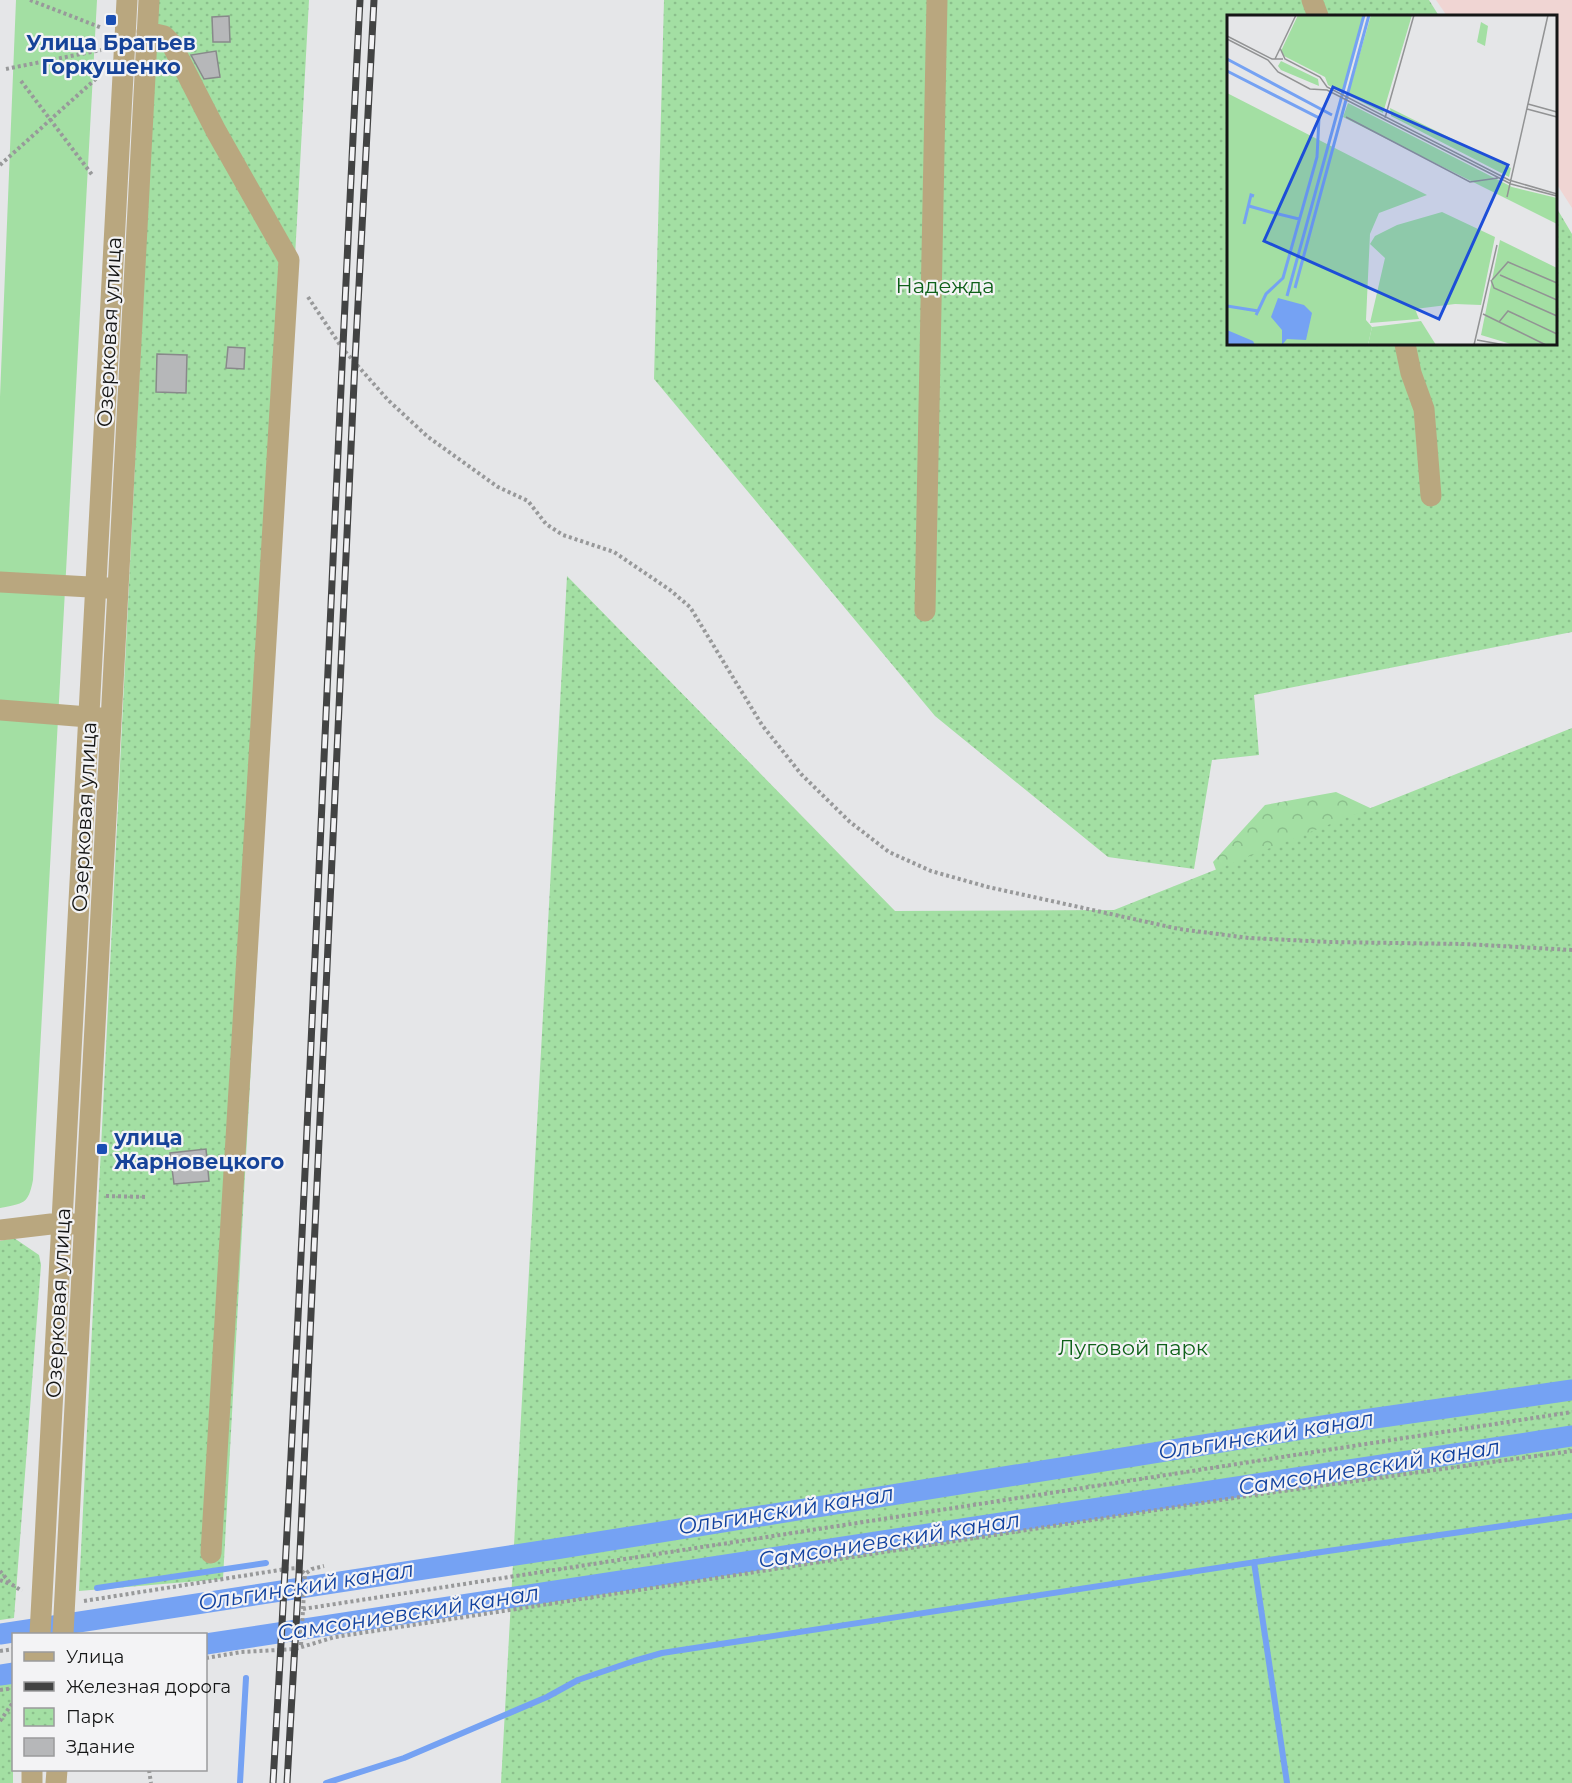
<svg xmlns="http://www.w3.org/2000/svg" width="1572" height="1783" font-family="Montserrat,sans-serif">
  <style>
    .commercial { fill: #f0d5d3 }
    .grass { fill: #a3dfa3 }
    .forest { fill: url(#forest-crowns) }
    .park { fill: url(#park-dots) }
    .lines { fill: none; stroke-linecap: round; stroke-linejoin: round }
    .stream { stroke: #75a2f3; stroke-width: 6 }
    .canal { stroke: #75a2f3; stroke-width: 21 }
    .building { fill: #b6b7b9; stroke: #88898a; stroke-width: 1.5 }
    .path { stroke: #98999a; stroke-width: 4; stroke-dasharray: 3 3; stroke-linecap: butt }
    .minor { stroke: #b9a77f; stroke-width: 21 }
    .rail-casing { stroke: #424343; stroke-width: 7 }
    .rail { stroke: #f3f3f5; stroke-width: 4.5; stroke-dasharray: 14; stroke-linecap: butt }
    .transit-dot { fill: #1a4fb4; stroke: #f3f3f5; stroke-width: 2 }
    .labels { text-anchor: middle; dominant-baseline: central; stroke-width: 4.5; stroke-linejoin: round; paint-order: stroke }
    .transit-label { font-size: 21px; font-weight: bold; fill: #164399; stroke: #f3f3f5 }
    .park-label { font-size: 21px; fill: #0f611a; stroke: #f3f3f5 }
    .street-label { font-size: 21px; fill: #151616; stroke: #f3f3f5 }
    .water-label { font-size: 22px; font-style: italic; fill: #11419e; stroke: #f3f3f5 }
    .inset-river { fill: none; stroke: #75a2f3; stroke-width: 3 }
    .inset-road { fill: none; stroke: #929394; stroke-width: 1.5 }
    .view { fill: #1d4ed8; fill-opacity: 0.15; stroke: #1d4ed8; stroke-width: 3 }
    .inset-edge { fill: none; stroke: #151616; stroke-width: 3 }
  </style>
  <defs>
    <pattern id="forest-crowns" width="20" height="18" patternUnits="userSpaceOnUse" patternTransform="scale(1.5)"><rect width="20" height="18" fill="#a3dfa3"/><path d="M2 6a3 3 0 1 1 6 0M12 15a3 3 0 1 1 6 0" fill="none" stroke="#8bbf8c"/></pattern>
    <pattern id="park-dots" width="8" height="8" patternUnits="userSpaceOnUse" patternTransform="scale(1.5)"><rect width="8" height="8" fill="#a3dfa3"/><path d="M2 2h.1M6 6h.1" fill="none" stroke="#8bbf8c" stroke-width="1.8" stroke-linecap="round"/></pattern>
  </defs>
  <rect width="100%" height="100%" fill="#e5e6e8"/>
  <!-- commercial -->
  <path class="commercial" d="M 1436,0 L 1572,0 L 1572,208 L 1556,183 L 1556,16 L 1447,16 Z"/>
  <!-- grass -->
  <path class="grass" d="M 16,0 L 97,0 L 33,1180 C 28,1205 24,1203 0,1208 L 0,397 Z"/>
  <!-- forest -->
  <path class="forest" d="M 1336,792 L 1398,821 L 1232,912 L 1213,862 L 1265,805 Z"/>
  <!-- park -->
  <path class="park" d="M 158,0 L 309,0 L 223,1579 L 79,1591 Z
    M 664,0 L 1429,0 L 1439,16 L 1228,16 L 1228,344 L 1556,344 L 1556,207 L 1572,234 L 1572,632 L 1254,695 L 1259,755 L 1212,760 L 1194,869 L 1108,857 L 935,716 L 654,379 Z
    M 567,576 L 895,911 L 1114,910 L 1572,728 L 1572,1783 L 501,1783 Z
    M 14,1238 L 39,1255 L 41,1265 L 14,1618 L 0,1620 L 0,1241 Z
    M 13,1677 L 13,1783 L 0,1783 L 0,1679 Z"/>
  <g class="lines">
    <!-- stream -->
    <path class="stream" d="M 1254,1562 L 1287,1783
      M 97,1588 L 266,1563
      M 240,1783 L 246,1678
      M 326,1783 L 404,1758 L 547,1697 L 578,1680 L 634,1661 L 662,1653 L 1328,1551 L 1572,1516"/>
    <!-- canal -->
    <path class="canal" d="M 0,1634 L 555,1549 L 1334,1424 L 1572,1390
      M 206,1644 L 1572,1436
      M 0,1675 L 14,1673"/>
  </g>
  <!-- building -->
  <path class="building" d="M 229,16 L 230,42 L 213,42 L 212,17 Z
    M 216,51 L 220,77 L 204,79 L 191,55 Z
    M 228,347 L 245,348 L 244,369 L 226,368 Z
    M 157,354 L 187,355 L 186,393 L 156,392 Z
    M 206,1149 L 209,1181 L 174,1184 L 170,1153 Z"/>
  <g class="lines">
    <!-- path -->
    <path class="path" d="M 30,0 L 102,28
      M 6,69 L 101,50
      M 21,81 L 93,176
      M 0,165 L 99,76
      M 308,297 L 342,348 L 388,400 L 428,437 L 498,487 L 528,501 L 546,524 L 563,535 L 614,552 L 670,590 L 690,607 L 762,725 L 801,774 L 850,822 L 889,852 L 931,871 L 988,887 L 1179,929 L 1249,938 L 1329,942 L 1464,944 L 1572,950
      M 106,1196 L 148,1197
      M 0,1571 L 11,1584 L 22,1591
      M 0,1580 L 10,1584
      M 84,1601 L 286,1569 L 299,1568 L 305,1574 L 312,1569 L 324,1566
      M 303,1609 L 1572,1412
      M 301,1645 L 305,1574
      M 0,1651 L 14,1649
      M 206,1658 L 241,1652 L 295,1649 L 335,1637 L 1247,1496 L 1572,1451
      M 0,1690 L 14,1688
      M 0,1721 L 14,1701
      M 149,1770 L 151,1783"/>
    <!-- minor -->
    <path class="minor" d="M 1312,0 L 1318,16
      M 147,32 L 164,36 L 171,43 L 216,131 L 289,260 L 211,1553
      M 1405,344 L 1411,373 L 1424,409 L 1431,496
      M 0,582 L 108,588
      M 925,611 L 937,0
      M 0,710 L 101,718
      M 0,1230 L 51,1224 L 75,1224
      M 40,1634 L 127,0
      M 63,1634 L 149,0
      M 32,1783 L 32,1770
      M 56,1783 L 57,1770"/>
    <defs>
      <path id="rail" d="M 273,1783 C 308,1189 329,594 360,0
        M 287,1783 L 299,1574 L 355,361 L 374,0"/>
    </defs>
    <!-- rail casing -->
    <use href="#rail" class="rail-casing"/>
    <!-- rail -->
    <use href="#rail" class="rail"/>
  </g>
  <!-- markers -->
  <g class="transit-dot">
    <rect x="105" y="14" width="12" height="12" rx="3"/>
    <rect x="96" y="1143" width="12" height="12" rx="3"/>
  </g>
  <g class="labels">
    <!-- transit labels -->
    <g class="transit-label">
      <text x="111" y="42">Улица Братьев<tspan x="111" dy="24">Горкушенко</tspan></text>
      <text x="114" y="1137" text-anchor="start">улица<tspan x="114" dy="24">Жарновецкого</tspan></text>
    </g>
    <!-- park labels -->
    <g class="park-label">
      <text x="945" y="285">Надежда</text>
      <text x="1133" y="1347">Луговой парк</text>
    </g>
    <!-- street labels -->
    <g class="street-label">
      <text transform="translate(109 332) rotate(-87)">Озерковая улица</text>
      <text transform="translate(84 817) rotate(-87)">Озерковая улица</text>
      <text transform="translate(58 1303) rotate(-87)">Озерковая улица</text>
    </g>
    <!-- water labels -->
    <g class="water-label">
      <text transform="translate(1266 1435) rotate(-9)">Ольгинский канал</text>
      <text transform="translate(1369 1467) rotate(-9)">Самсониевский канал</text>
      <text transform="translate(786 1510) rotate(-9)">Ольгинский канал</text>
      <text transform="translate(889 1540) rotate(-9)">Самсониевский канал</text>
      <text transform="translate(306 1586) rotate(-9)">Ольгинский канал</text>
      <text transform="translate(408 1613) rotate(-9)">Самсониевский канал</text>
    </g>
  </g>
  <!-- overview -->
  <g transform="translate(1227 15)">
    <rect width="330" height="330" fill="#e5e6e8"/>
    <path d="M 254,7 L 261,11 L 258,31 L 250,27 ZM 54,46 L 91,64 L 92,71 L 54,55 L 51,51 ZM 163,93 L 284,153 L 282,162 L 164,101 ZM 194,306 L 209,330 L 141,330 L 145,312 Z" fill="#a3dfa3"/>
    <path d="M 71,0 L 137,0 L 115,78 L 101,70 L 98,62 L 57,41 L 54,36 ZM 144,0 L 185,0 L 156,98 L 121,80 ZM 0,78 L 200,180 L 152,198 L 143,219 L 139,305 L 145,312 L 141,330 L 0,330 ZM 121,88 L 285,172 L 330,183 L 330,209 L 116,102 ZM 215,197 L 268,222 L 254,290 L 228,289 L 188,294 L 192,304 L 143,308 L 158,243 L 143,229 L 148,221 L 170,210 ZM 273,225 L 330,253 L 330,330 L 287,330 L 254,320 Z" fill="#a3dfa3"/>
    <path d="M 51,283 L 77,290 L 85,298 L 79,325 L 60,324 L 55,330 L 55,315 L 44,302 ZM 0,315 L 26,326 L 28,330 L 0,330 Z" fill="#75a2f3"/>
    <path class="inset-river" d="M 0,44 L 105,100M 0,56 L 92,103 L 90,142 L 56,263 L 39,279 L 31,296M 22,191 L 43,197M 43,197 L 72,204M 17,209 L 24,180 L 27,181M 68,273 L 142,0M 60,281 L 137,0M 0,291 L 31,296 L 29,300"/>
    <path class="inset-road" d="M 0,21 L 45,44 L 56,44M 0,24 L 41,45 L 51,57 L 83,74 L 100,75 L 284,169 L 330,181M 53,33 L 58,44 L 93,62 L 100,72 L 282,165 L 330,179M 48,44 L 69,0M 301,89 L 330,97M 300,94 L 330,102M 119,102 L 243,167 L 271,163M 158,103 L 187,0M 280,182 L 321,0M 273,260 L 330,285M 264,265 L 267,273 L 330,301M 265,265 L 281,247 L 330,268M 256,299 L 319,330M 272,307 L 281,296 L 330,319M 250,325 L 278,330M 247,330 L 270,230"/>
    <path class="view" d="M 106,72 L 281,150 L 212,304 L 37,226 Z"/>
    <rect width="330" height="330" class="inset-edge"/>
  </g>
  <!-- legend -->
  <rect x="12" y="1633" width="195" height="138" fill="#f3f3f5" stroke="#9a9b9c" stroke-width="1.5"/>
  <rect x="24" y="1652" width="30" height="9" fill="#b9a77f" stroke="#9a9b9c" stroke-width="1.5"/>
  <text x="66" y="1663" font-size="18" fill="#151616">Улица</text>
  <rect x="24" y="1682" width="30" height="9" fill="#424343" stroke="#9a9b9c" stroke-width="1.5"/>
  <text x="66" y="1693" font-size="18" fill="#151616">Железная дорога</text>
  <rect x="24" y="1708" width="30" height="18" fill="url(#park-dots)" stroke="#9a9b9c" stroke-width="1.5"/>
  <text x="66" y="1723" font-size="18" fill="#151616">Парк</text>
  <rect x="24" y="1738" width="30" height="18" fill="#b6b7b9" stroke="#9a9b9c" stroke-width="1.5"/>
  <text x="66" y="1753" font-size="18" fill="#151616">Здание</text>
</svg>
